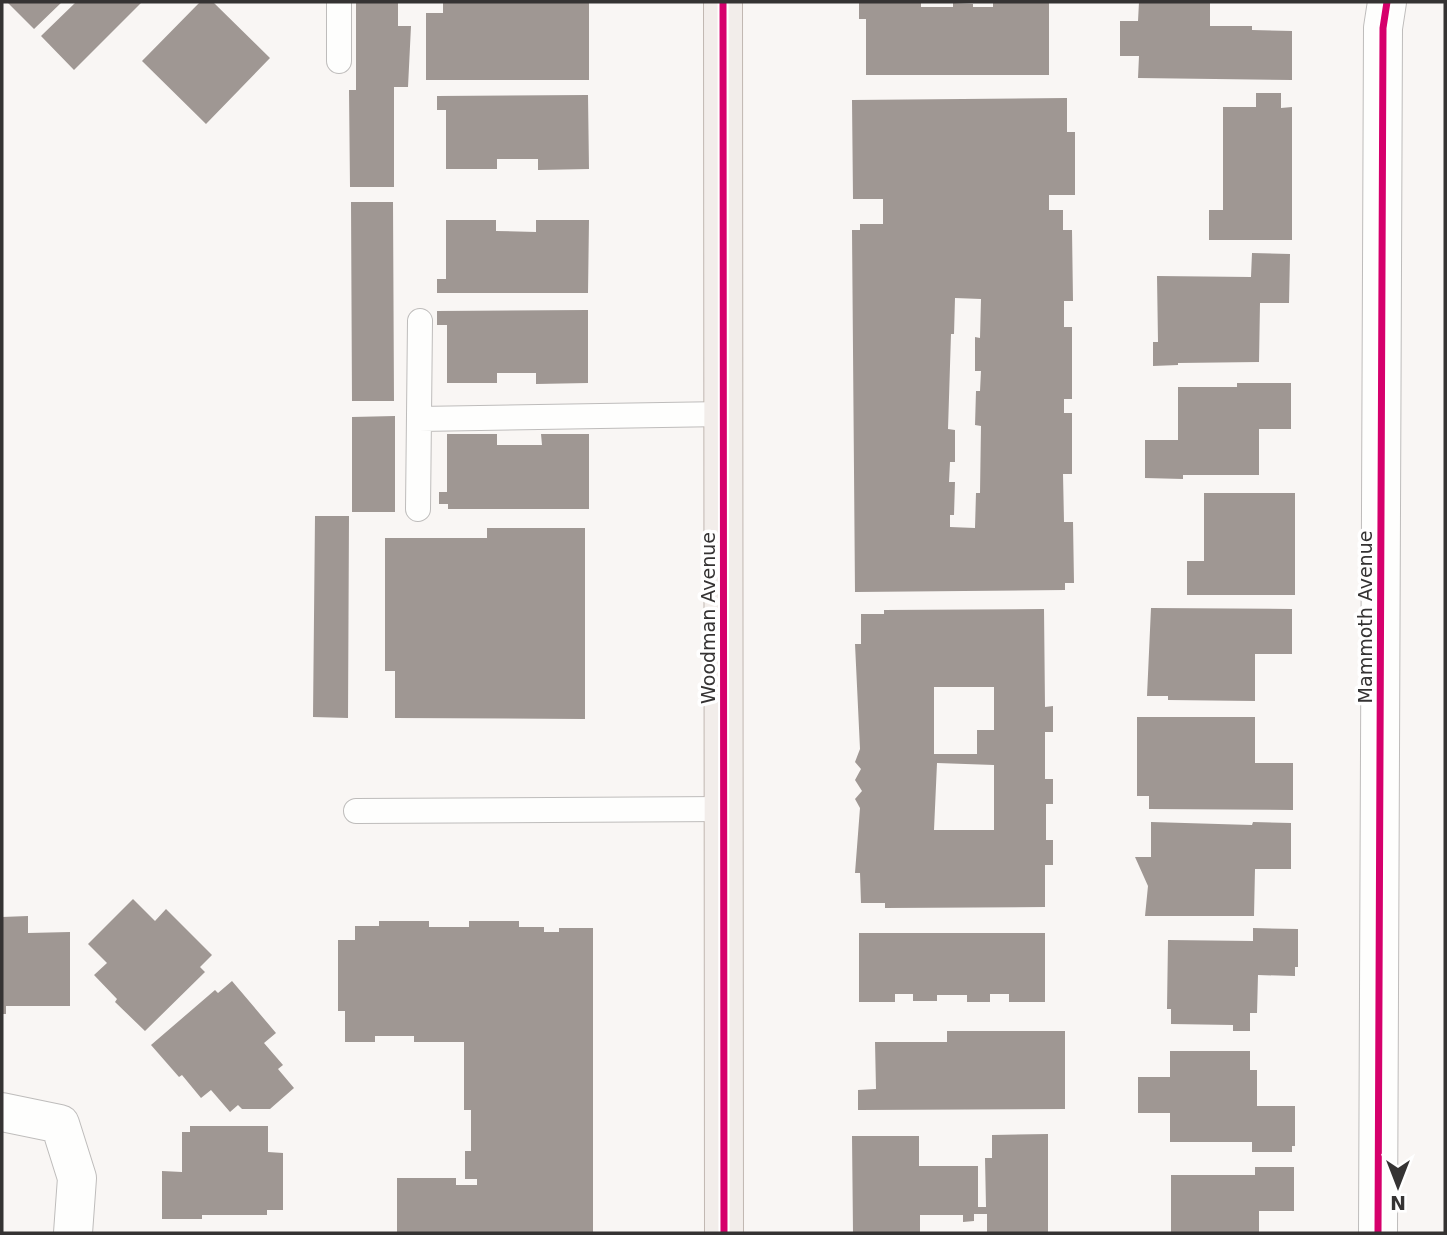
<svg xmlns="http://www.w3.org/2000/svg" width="1447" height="1235" font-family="'DejaVu Sans',sans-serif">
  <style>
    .building { fill: #9f9793; fill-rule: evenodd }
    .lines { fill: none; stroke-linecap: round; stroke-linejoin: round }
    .lane-casing { stroke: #bebcbb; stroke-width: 26 }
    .street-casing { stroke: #bebcbb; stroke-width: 40 }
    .primary-casing { stroke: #c1b7b1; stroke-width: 40 }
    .lane { stroke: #fefefd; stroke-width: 24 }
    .street { stroke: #fefefd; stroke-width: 38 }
    .primary { stroke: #f2edea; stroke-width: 38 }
    .cycleway-casing { stroke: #fff; stroke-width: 11 }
    .cycleway { stroke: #d6006c; stroke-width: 7 }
    .labels { text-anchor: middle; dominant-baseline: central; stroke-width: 7; stroke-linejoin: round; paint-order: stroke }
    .street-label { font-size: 19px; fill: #353333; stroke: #fff }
  </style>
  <rect width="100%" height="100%" fill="#f9f6f4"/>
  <!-- building -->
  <path class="building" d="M 7,2 L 62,2 L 34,29 Z
    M 76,2 L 142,2 L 74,70 L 41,36 Z
    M 200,2 L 213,2 L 270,58 L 206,124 L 142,61 Z
    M 356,2 L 398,2 L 398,26 L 411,26 L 408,87 L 394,87 L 394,187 L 350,187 L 349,90 L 356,90 Z
    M 859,2 L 921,2 L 921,7 L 953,7 L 953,3 L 973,4 L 973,7 L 993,7 L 993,2 L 1049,2 L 1049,75 L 866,75 L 866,19 L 859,19 Z
    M 1139,2 L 1210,2 L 1210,26 L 1252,26 L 1252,30 L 1292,31 L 1292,80 L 1138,78 L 1139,56 L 1120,56 L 1120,21 L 1138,21 Z
    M 443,3 L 589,3 L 589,80 L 426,80 L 426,13 L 443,13 Z
    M 1256,93 L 1281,93 L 1281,108 L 1292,107 L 1292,240 L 1209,240 L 1209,210 L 1223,210 L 1223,107 L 1256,107 Z
    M 588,95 L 589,169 L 538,170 L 538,159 L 497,159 L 497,169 L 446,169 L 446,110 L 437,110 L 437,96 Z
    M 1067,98 L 1067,132 L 1075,132 L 1075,195 L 1049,195 L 1049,210 L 1063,210 L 1063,230 L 1072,230 L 1073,301 L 1064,301 L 1064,327 L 1072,327 L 1072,399 L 1064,399 L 1064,413 L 1072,413 L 1072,474 L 1063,474 L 1064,522 L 1073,522 L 1074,583 L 1065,583 L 1065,590 L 855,592 L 852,230 L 860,230 L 860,224 L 883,224 L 883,199 L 853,199 L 852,100 ZM 955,298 L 981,299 L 980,338 L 975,337 L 975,371 L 981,371 L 980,391 L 976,391 L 975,425 L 981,426 L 980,493 L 976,493 L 975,528 L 950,527 L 950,515 L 954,515 L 955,482 L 949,482 L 950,462 L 955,462 L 955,430 L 948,429 L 951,334 L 954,334 Z
    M 351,202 L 393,202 L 394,401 L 352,401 Z
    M 446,220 L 496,220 L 496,231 L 536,232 L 536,220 L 589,220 L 588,293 L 437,293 L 437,279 L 446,279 Z
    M 1252,253 L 1290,254 L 1289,303 L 1260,303 L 1259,362 L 1178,363 L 1178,365 L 1153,366 L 1153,342 L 1158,342 L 1157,276 L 1251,277 Z
    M 588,310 L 588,383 L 536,384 L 536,373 L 497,373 L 497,383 L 447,383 L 447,325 L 437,325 L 437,311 Z
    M 1237,383 L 1291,383 L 1291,429 L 1259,429 L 1259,475 L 1183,475 L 1183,479 L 1145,478 L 1145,440 L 1178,440 L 1178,387 L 1237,387 Z
    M 395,416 L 395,512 L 352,512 L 352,417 Z
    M 447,434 L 497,434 L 497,445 L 542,445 L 541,434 L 589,434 L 589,509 L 448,509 L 448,504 L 439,504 L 439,492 L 447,492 Z
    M 1204,493 L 1295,493 L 1295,595 L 1187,595 L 1187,561 L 1204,561 Z
    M 315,516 L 349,516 L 348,718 L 313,717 Z
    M 487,528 L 585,528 L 585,719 L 395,718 L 395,671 L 385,671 L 385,538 L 487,538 Z
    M 1151,608 L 1292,609 L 1292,654 L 1255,654 L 1255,701 L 1168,700 L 1168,696 L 1147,696 Z
    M 1044,609 L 1045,707 L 1053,706 L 1053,732 L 1045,732 L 1045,779 L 1053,779 L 1053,804 L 1046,804 L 1046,840 L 1053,840 L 1053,865 L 1045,865 L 1045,907 L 885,908 L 885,903 L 861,903 L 860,873 L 855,873 L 860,808 L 855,799 L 862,791 L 855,780 L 861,769 L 855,762 L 860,749 L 855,644 L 861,644 L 861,614 L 884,614 L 884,610 ZM 934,687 L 994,687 L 994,730 L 977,730 L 977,754 L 934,754 ZM 937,763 L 994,765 L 994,830 L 934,830 Z
    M 1137,717 L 1255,717 L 1255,763 L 1293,763 L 1293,810 L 1149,809 L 1149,796 L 1137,796 Z
    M 1151,822 L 1252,825 L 1253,822 L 1291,823 L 1291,869 L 1255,869 L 1254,916 L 1145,916 L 1148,886 L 1135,857 L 1151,857 Z
    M 133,899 L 155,921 L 166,909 L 212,955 L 200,967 L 205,972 L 145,1031 L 115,1002 L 117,999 L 94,975 L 107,963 L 88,944 Z
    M 28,916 L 28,933 L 70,932 L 70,1006 L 6,1006 L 6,1014 L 2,1014 L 2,917 Z
    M 379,921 L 429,921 L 429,927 L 469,927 L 469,921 L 519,921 L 519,927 L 544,927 L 544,932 L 559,932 L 559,928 L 593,928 L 593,1233 L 397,1233 L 397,1178 L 456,1178 L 456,1185 L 477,1185 L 477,1179 L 465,1179 L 465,1151 L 471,1151 L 471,1110 L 464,1110 L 464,1042 L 414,1042 L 414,1036 L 375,1036 L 375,1042 L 345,1042 L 345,1011 L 338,1011 L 338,940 L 355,940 L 355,926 L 379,926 Z
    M 1253,928 L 1298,929 L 1298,967 L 1295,967 L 1295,976 L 1258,975 L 1257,1013 L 1250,1013 L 1250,1031 L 1233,1031 L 1233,1025 L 1171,1024 L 1171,1009 L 1167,1009 L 1168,940 L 1253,941 Z
    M 859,933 L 1045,933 L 1045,1002 L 1009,1002 L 1009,994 L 990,994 L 990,1002 L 967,1002 L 967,995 L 937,995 L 937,1001 L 913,1001 L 913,994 L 895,994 L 895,1002 L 859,1002 Z
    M 232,981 L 276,1033 L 264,1043 L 283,1065 L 278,1069 L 294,1088 L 270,1109 L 242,1109 L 238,1105 L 230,1112 L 211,1090 L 201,1098 L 182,1075 L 179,1077 L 151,1045 L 215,990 L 218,993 Z
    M 947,1031 L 1065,1031 L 1065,1109 L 858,1110 L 858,1090 L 876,1089 L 875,1042 L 947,1042 Z
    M 1170,1051 L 1250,1051 L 1250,1070 L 1257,1070 L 1257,1106 L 1295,1106 L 1295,1146 L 1292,1146 L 1292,1152 L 1252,1152 L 1252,1142 L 1170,1142 L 1170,1113 L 1138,1113 L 1138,1077 L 1170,1077 Z
    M 190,1126 L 268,1126 L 268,1152 L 283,1153 L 283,1210 L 267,1210 L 267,1215 L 202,1215 L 202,1219 L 162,1219 L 162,1171 L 182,1172 L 182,1132 L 190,1132 Z
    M 1048,1134 L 1048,1233 L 987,1233 L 987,1214 L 974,1214 L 974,1221 L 963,1222 L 963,1215 L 920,1215 L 920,1233 L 853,1233 L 852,1136 L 919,1136 L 919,1166 L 978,1166 L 978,1207 L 986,1207 L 985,1158 L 992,1158 L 992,1135 Z
    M 1255,1167 L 1294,1167 L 1294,1211 L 1259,1211 L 1259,1233 L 1171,1233 L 1171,1175 L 1255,1175 Z"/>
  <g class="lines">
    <defs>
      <path id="lane" d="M 339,2 L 339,61
        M 419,419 L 724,414
        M 418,509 L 420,321
        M 356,811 L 724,809"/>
      <path id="street" d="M 2,1112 L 60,1124 L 77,1178 L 73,1233
        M 1378,1233 L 1383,28 L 1387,2"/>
      <path id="primary" d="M 723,2 L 724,1233"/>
    </defs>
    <!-- lane casing -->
    <use href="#lane" class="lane-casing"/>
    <!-- street casing -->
    <use href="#street" class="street-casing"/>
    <!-- primary casing -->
    <use href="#primary" class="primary-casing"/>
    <!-- lane -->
    <use href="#lane" class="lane"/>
    <!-- street -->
    <use href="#street" class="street"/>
    <!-- primary -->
    <use href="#primary" class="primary"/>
    <defs>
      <path id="cycleway" d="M 723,2 L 724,1233
        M 1378,1233 L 1383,28 L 1387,2"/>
    </defs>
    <!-- cycleway casing -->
    <use href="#cycleway" class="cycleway-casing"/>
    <!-- cycleway -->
    <use href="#cycleway" class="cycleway"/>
  </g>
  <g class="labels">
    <!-- street labels -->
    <g class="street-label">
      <text transform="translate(1365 617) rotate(-90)">Mammoth Avenue</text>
      <text transform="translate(708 618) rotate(-90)">Woodman Avenue</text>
    </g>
  </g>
  <!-- border -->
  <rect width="1447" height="1235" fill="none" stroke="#353333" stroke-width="7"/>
  <!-- north arrow -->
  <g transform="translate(1398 1186) rotate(180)" stroke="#ffffff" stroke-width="5" paint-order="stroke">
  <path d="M0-5L12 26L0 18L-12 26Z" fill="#353333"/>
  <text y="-10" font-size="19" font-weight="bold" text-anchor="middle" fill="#353333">N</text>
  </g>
</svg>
